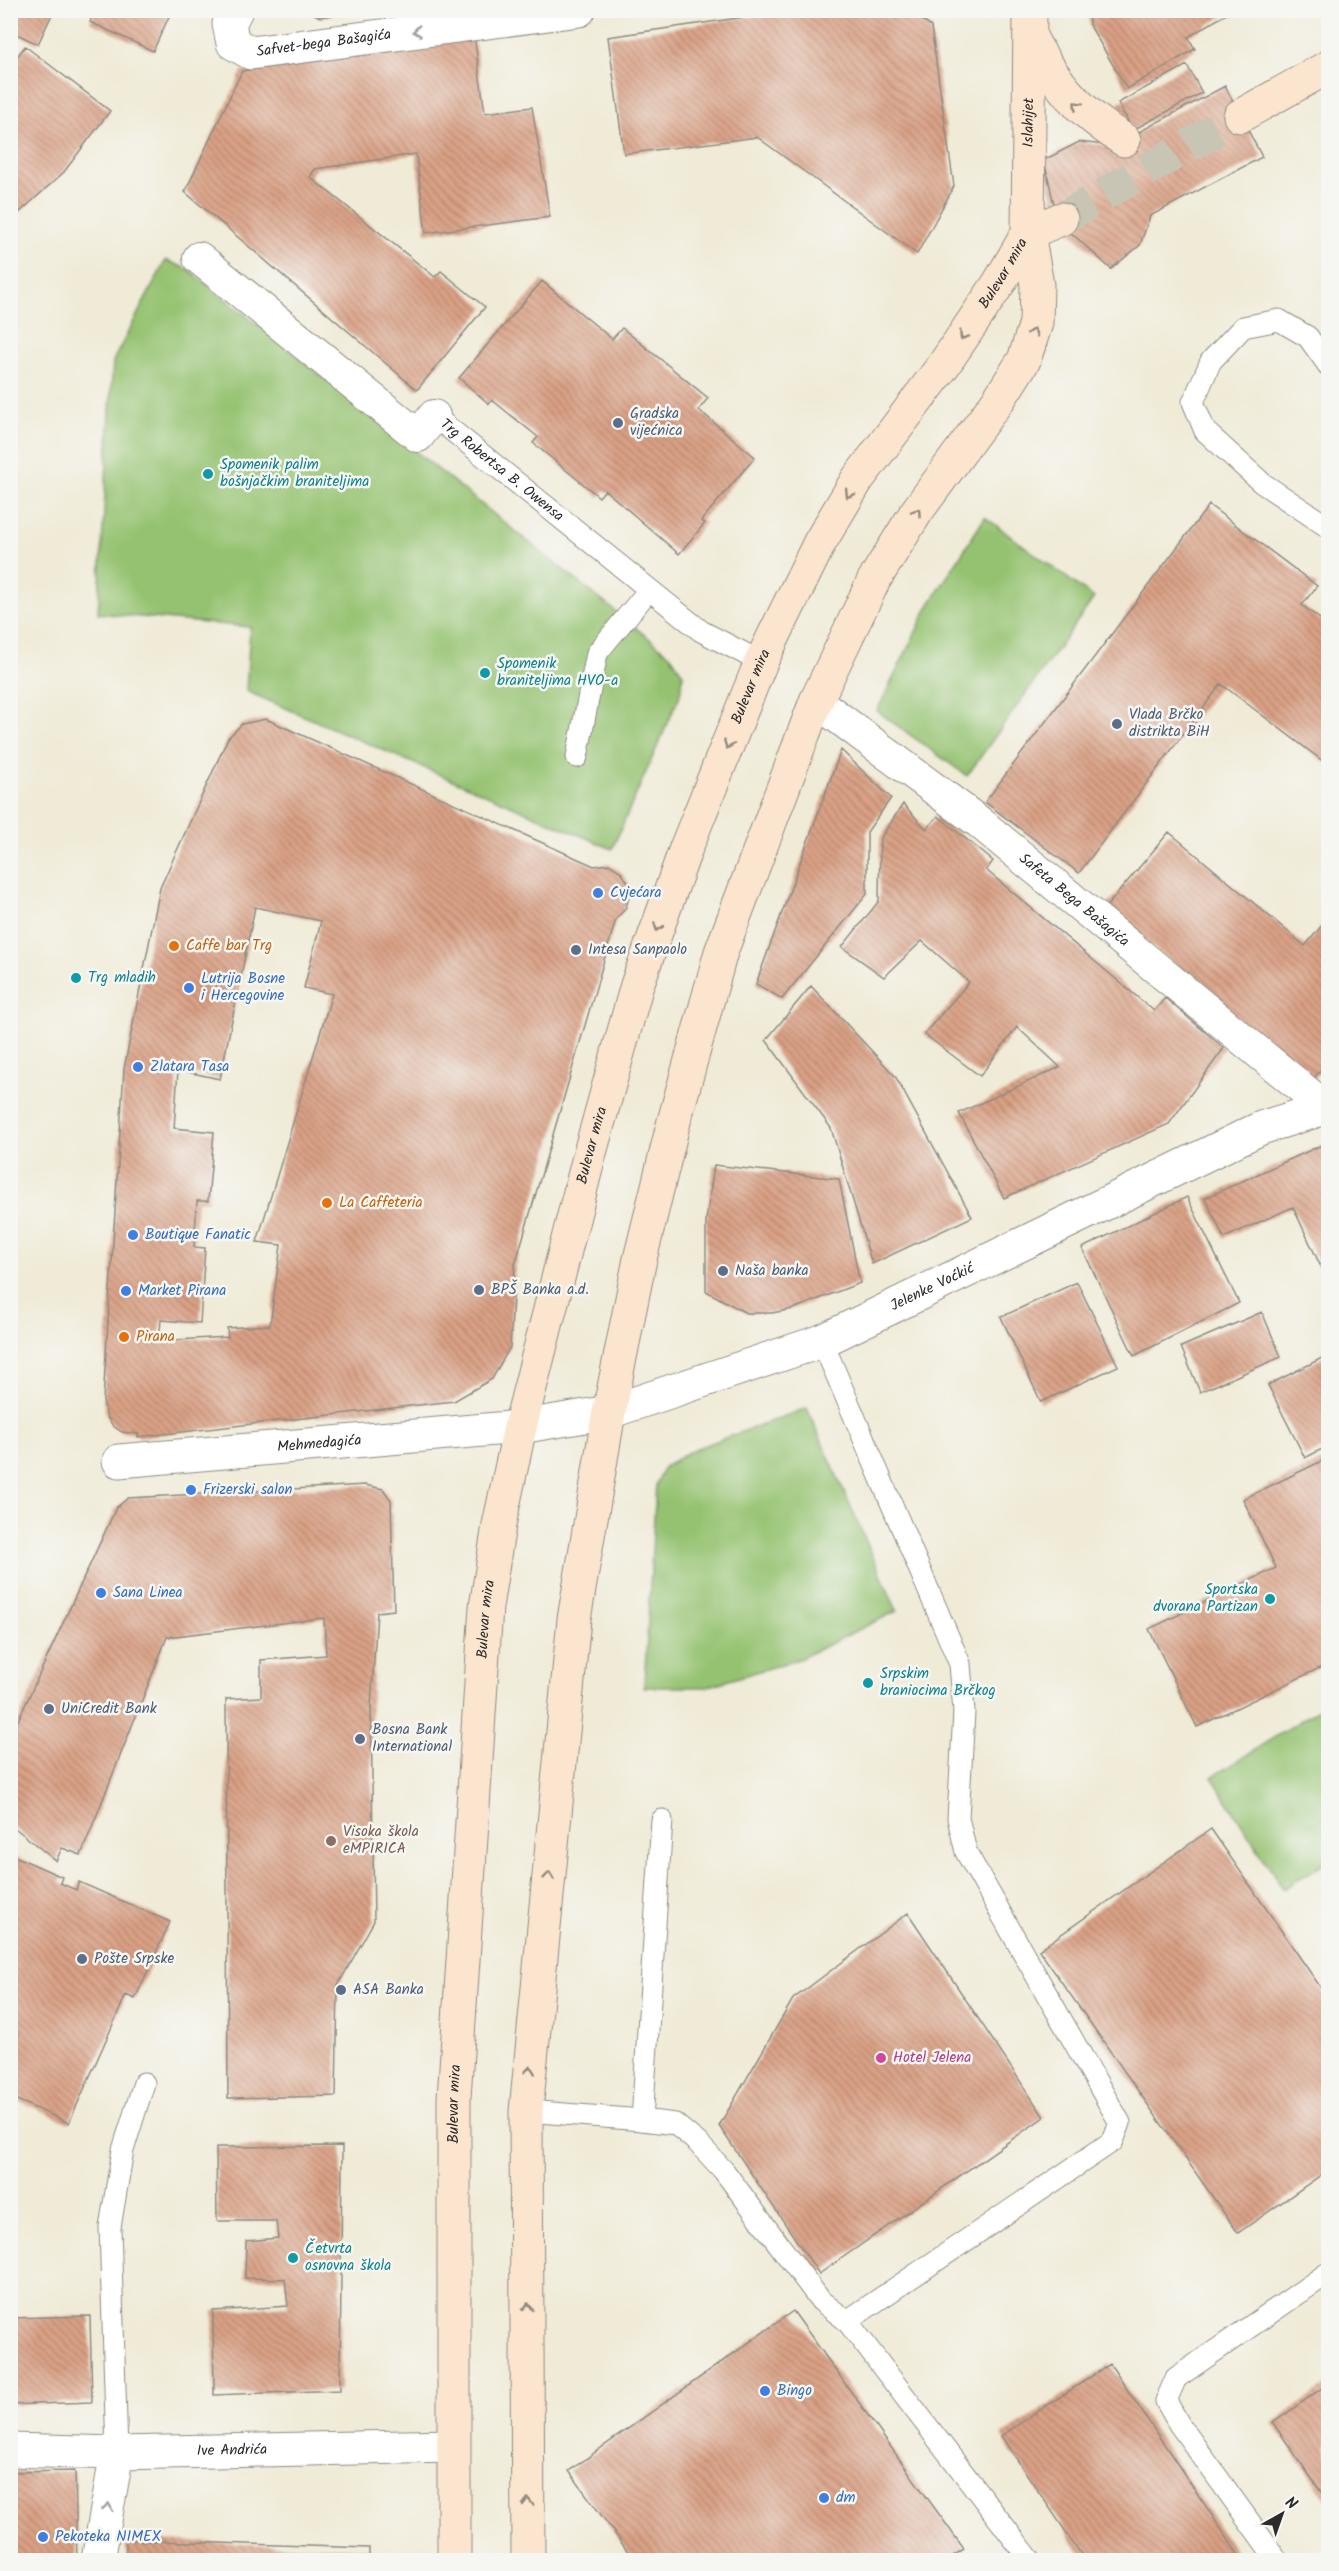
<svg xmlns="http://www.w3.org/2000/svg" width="1339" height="2571" font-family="Kalam,sans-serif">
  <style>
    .green { fill: #94c270; stroke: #60764e; stroke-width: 1.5 }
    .building { fill: url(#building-back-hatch); fill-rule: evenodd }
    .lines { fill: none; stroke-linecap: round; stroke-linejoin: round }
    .secondary-tunnel { stroke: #c9c5b5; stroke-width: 33; stroke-dasharray: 33 16; stroke-linecap: butt }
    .service-casing { stroke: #8e8b81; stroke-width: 23 }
    .pedestrian-casing { stroke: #8e8b81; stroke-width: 34 }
    .minor-casing { stroke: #8e8b81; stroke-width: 35 }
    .secondary-casing { stroke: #8e8b81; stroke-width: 35 }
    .service { stroke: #fff; stroke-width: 21 }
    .pedestrian { stroke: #fff; stroke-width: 32 }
    .minor { stroke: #fff; stroke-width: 33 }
    .secondary { stroke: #fbe5cf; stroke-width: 33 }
    .oneway { stroke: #a0a0a0 }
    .oneway2 { stroke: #93887d }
    .service-dot { fill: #5c6f8a; stroke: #f6f6f2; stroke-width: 2 }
    .culture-dot { fill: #0f9aa8; stroke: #f6f6f2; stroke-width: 2 }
    .shop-dot { fill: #3f7fe0; stroke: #f6f6f2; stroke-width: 2 }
    .food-dot { fill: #e8710a; stroke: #f6f6f2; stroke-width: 2 }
    .education-dot { fill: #8d6e63; stroke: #f6f6f2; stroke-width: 2 }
    .hotel-dot { fill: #d1479c; stroke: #f6f6f2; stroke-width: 2 }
    .labels { text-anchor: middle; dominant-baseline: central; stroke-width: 5; stroke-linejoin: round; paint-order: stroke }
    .street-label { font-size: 15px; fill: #2b2b2b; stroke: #f6f6f2 }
    .service-label { font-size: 15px; fill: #4e5e75; stroke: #f6f6f2; text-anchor: start }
    .culture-label { font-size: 15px; fill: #0d838f; stroke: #f6f6f2; text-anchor: start }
    .shop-label { font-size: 15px; fill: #366cbe; stroke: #f6f6f2; text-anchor: start }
    .food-label { font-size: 15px; fill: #c56008; stroke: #f6f6f2; text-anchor: start }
    .education-label { font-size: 15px; fill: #785e54; stroke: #f6f6f2; text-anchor: start }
    .hotel-label { font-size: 15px; fill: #b23c85; stroke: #f6f6f2; text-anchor: start }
  </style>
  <defs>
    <pattern id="building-back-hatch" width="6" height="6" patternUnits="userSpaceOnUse" patternTransform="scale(1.5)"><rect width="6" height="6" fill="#daa185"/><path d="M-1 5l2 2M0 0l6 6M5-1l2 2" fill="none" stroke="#b1836d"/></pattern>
  </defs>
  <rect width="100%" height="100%" fill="#f6f6f2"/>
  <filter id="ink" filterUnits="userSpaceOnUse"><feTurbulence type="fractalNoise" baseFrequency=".0167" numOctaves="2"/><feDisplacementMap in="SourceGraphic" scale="12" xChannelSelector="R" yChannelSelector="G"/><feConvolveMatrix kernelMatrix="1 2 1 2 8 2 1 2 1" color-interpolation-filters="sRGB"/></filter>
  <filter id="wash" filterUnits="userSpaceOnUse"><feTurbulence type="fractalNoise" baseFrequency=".008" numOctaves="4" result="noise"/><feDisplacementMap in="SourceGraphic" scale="24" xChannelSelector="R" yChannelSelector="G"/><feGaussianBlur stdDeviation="1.35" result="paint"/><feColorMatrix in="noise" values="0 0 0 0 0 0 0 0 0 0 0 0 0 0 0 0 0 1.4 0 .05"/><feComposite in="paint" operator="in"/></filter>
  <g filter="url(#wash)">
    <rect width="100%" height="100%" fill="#f0ebd7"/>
    <!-- green -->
    <path class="green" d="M 166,260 L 189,270 L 671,656 L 683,674 L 680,695 L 612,849 L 246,691 L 250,627 L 98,613 L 113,361 Z
      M 985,517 L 1094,598 L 967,776 L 877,711 L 928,607 Z
      M 807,1408 L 897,1611 L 799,1659 L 706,1687 L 644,1687 L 656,1484 L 664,1467 L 692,1450 Z
      M 1328,1703 L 1328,1861 L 1283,1889 L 1212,1777 Z"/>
    <g id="blocks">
      <!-- building -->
      <path class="building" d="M 10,10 L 54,10 L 38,44 L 10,31 Z
        M 95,10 L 172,10 L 153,51 L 90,22 Z
        M 306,10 L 351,10 L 351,12 L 320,17 Z
        M 794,10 L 909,10 L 931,27 L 954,186 L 917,254 L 757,137 L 624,154 L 608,37 Z
        M 1088,10 L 1233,10 L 1188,37 L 1195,49 L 1127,89 L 1089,24 Z
        M 474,35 L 485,113 L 532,107 L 550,217 L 426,233 L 416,154 L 315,169 L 310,177 L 435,277 L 441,271 L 485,307 L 417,390 L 185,192 L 242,71 L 400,50 L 399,45 Z
        M 25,46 L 110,111 L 64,172 L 10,221 L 10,66 Z
        M 1187,65 L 1202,93 L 1133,130 L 1118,103 Z
        M 1225,86 L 1262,157 L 1150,216 L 1140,245 L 1111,269 L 1067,229 L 1055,209 L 1044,160 L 1079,142 L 1113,146 Z
        M 542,281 L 612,339 L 622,328 L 708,398 L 699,410 L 755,457 L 701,521 L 705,523 L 679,554 L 605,490 L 599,497 L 533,443 L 538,437 L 492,400 L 489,404 L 459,378 Z
        M 1209,505 L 1317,586 L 1302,605 L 1328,625 L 1328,765 L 1221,684 L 1079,873 L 985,802 Z
        M 266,719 L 594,866 L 609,864 L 620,871 L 628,882 L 630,895 L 625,909 L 616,919 L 515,1265 L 510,1347 L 492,1379 L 454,1401 L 138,1437 L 138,1434 L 122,1432 L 113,1426 L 107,1417 L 103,1401 L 124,1069 L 160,888 L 228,738 L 242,724 ZM 255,907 L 321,921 L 304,988 L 332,994 L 257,1242 L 281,1245 L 270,1325 L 227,1328 L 228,1337 L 159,1341 L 161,1320 L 200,1323 L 205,1248 L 194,1247 L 197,1201 L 208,1201 L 214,1132 L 174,1128 L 178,1070 L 220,1079 Z
        M 841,750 L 891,798 L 867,832 L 867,894 L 782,999 L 756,984 Z
        M 903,804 L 926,829 L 938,816 L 993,861 L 986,870 L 1154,1011 L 1165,998 L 1224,1048 L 1169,1124 L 1004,1198 L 959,1113 L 1060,1067 L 1017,1027 L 980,1076 L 924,1034 L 969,982 L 922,941 L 884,977 L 842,947 L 879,901 L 880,839 Z
        M 1169,832 L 1305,946 L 1328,918 L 1328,1061 L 1312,1081 L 1106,907 Z
        M 811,986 L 895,1076 L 972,1217 L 872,1264 L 831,1128 L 766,1040 Z
        M 1326,1143 L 1328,1148 L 1328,1282 L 1293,1207 L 1224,1238 L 1205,1198 Z
        M 714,1165 L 839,1179 L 860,1283 L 793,1309 L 772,1313 L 746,1313 L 706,1291 L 706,1221 Z
        M 1187,1197 L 1239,1303 L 1134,1356 L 1082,1248 Z
        M 1077,1282 L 1118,1366 L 1041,1402 L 1001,1317 Z
        M 1262,1312 L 1281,1357 L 1200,1392 L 1181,1347 Z
        M 1328,1355 L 1328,1446 L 1305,1458 L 1268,1385 Z
        M 1328,1458 L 1328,1664 L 1197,1727 L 1149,1629 L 1276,1568 L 1243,1499 Z
        M 365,1485 L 383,1489 L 391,1500 L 394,1610 L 377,1612 L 371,1707 L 374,1921 L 338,1985 L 336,2096 L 228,2098 L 226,1699 L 261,1697 L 261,1660 L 326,1655 L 324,1618 L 167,1637 L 81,1855 L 62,1848 L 56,1861 L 10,1824 L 10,1738 L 116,1508 L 128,1498 Z
        M 1211,1829 L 1328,1998 L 1328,2170 L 1238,2233 L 1039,1950 Z
        M 10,1854 L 62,1877 L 60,1883 L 76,1890 L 79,1882 L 170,1922 L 135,1999 L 126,1995 L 69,2123 L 10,2097 L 10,2055 L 19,2035 L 10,2032 Z
        M 908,1913 L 1044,2117 L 819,2274 L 719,2126 L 793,1999 Z
        M 342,2146 L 340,2390 L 214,2395 L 213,2311 L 288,2306 L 285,2279 L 245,2278 L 246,2241 L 278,2238 L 276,2221 L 217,2221 L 216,2147 Z
        M 793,2311 L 964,2549 L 947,2560 L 634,2560 L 569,2471 Z
        M 90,2316 L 92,2402 L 10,2405 L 10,2318 Z
        M 1110,2364 L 1242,2560 L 1085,2560 L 1001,2436 Z
        M 1328,2384 L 1328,2502 L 1273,2423 Z
        M 75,2471 L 77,2560 L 10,2560 L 10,2472 Z
        M 126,2540 L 369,2548 L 369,2560 L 126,2560 Z"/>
    </g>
  </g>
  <g filter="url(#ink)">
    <use href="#blocks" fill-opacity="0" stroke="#8e8b81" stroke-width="1.5"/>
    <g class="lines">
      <!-- secondary-tunnel -->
      <path class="secondary-tunnel" d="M 1061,219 L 1240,116"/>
      <defs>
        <g id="service">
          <path d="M 1328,365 L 1308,337 L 1279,320 L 1243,327 L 1211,361 L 1193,402 L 1205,431 L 1262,483 L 1328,527"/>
          <path id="s1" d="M 434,416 L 701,631 L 761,662"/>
          <path d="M 577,757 L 597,653 L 648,591"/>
          <path d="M 822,1341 L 960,1664 L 964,1712 L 958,1818 L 966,1852 L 1120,2123 L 1113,2141 L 847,2321 L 1030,2560"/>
          <path d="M 526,2111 L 642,2120 L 662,1820"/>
          <path d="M 642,2120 L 675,2124 L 698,2143 L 724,2171 L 821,2301 L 847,2321"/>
          <path d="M 117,2453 L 110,2227 L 123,2150 L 144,2083"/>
          <path d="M 1277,2560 L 1179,2424 L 1166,2401 L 1176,2378 L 1328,2273"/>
        </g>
        <g id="pedestrian">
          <path d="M 199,258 L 418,436 L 434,416"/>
          <path id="s2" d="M 816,701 L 979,822 L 1326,1108"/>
        </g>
        <g id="minor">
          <path id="s3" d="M 236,10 L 229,24 L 233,43 L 251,53 L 579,10"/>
          <path id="s4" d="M 119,1461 L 520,1427 L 609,1412 L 822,1341 L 1261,1128 L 1328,1107"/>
          <path id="s5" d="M 10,2450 L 117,2453 L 453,2446"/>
          <path d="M 98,2560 L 117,2453"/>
        </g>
        <g id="secondary">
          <path d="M 1030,37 C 1056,84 1078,111 1124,140"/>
          <path d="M 1240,116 L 1328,67"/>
          <path d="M 1028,233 L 1061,219"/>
          <path id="s6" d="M 454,2560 L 454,2098 L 486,1607 L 499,1525 L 520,1427 L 591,1149 L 637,985 L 686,848 L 761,662 L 820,542 L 857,480 L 943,366 L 999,283 L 1028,233"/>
          <path id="s7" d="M 528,2560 L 526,2111 L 574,1619 L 609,1412 L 640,1259 L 673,1125 L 721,952 L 816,701 L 874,580 L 917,511 L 999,399 L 1024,360 L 1036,323 L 1037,285 L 1028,233 L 1030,10"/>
        </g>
      </defs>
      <!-- service casing -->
      <use href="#service" class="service-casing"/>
      <!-- pedestrian casing -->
      <use href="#pedestrian" class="pedestrian-casing"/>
      <!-- minor casing -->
      <use href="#minor" class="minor-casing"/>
      <!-- secondary casing -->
      <use href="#secondary" class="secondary-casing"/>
      <!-- service -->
      <use href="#service" class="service"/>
      <!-- pedestrian -->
      <use href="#pedestrian" class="pedestrian"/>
      <!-- minor -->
      <use href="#minor" class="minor"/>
      <!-- secondary -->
      <use href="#secondary" class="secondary"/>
    </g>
    <!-- one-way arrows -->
    <defs><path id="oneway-chevron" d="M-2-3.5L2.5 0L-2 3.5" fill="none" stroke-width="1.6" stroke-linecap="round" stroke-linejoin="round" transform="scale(1.5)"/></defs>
    <g class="oneway">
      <use href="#oneway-chevron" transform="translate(417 31) rotate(173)"/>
      <use href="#oneway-chevron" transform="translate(108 2507) rotate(-80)"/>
    </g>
    <g class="oneway2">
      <use href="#oneway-chevron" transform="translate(1077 105) rotate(-135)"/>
      <use href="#oneway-chevron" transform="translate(1033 332) rotate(-73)"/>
      <use href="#oneway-chevron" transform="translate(963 336) rotate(124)"/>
      <use href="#oneway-chevron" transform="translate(849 494) rotate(121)"/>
      <use href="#oneway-chevron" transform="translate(917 512) rotate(-56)"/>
      <use href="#oneway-chevron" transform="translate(728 745) rotate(112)"/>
      <use href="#oneway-chevron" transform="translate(658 927) rotate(110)"/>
      <use href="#oneway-chevron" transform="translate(549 1876) rotate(-84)"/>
      <use href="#oneway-chevron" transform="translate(530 2070) rotate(-84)"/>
      <use href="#oneway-chevron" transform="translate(528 2307) rotate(-90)"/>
      <use href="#oneway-chevron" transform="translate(528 2502) rotate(-90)"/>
    </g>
  </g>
  <!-- markers -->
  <g class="service-dot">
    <circle cx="618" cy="423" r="6"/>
    <circle cx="1117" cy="724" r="6"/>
    <circle cx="576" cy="950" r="6"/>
    <circle cx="723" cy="1271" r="6"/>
    <circle cx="479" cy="1290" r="6"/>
    <circle cx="49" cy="1709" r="6"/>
    <circle cx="360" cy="1739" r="6"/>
    <circle cx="82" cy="1959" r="6"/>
    <circle cx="341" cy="1990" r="6"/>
  </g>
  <g class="culture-dot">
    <circle cx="208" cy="474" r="6"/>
    <circle cx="485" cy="673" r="6"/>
    <circle cx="76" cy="978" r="6"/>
    <circle cx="1270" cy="1599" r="6"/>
    <circle cx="868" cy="1683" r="6"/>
    <circle cx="293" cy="2258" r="6"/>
  </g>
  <g class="shop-dot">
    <circle cx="598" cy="893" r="6"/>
    <circle cx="189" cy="988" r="6"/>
    <circle cx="138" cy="1067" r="6"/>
    <circle cx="133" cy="1235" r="6"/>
    <circle cx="126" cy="1291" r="6"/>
    <circle cx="191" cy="1490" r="6"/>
    <circle cx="101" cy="1593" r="6"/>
    <circle cx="765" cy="2391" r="6"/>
    <circle cx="824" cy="2498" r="6"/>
    <circle cx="43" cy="2537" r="6"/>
  </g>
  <g class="food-dot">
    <circle cx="174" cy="946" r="6"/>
    <circle cx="327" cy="1203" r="6"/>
    <circle cx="124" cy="1337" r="6"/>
  </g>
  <circle class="education-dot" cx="331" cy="1841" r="6"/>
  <circle class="hotel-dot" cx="881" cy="2058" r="6"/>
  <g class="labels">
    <!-- street labels -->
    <g class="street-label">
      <text stroke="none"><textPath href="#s3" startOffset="129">Safvet-bega Bašagića</textPath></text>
      <text stroke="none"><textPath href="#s7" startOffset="2536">Islahijet</textPath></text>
      <text stroke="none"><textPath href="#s6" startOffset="2400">Bulevar mira</textPath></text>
      <text stroke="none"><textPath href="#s1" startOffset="87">Trg Robertsa B. Owensa</textPath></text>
      <text stroke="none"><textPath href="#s6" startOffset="1914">Bulevar mira</textPath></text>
      <text stroke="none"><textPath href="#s2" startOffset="326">Safeta Bega Bašagića</textPath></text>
      <text stroke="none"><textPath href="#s6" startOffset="1428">Bulevar mira</textPath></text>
      <text stroke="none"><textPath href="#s4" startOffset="840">Jelenke Voćkić</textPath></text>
      <text stroke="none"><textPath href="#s4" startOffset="201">Mehmedagića</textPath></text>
      <text stroke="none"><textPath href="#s6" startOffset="942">Bulevar mira</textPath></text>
      <text stroke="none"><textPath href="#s6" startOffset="456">Bulevar mira</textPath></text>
      <text stroke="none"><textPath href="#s5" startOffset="222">Ive Andrića</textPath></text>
    </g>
    <!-- service labels -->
    <g class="service-label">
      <text x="630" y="414">Gradska<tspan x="630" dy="17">vijećnica</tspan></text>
      <text x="1129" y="715">Vlada Brčko<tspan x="1129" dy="17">distrikta BiH</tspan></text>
      <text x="588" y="950">Intesa Sanpaolo</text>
      <text x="735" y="1271">Naša banka</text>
      <text x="491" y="1290">BPŠ Banka a.d.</text>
      <text x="61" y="1709">UniCredit Bank</text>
      <text x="372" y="1730">Bosna Bank<tspan x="372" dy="17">International</tspan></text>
      <text x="94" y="1959">Pošte Srpske</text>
      <text x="353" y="1990">ASA Banka</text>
    </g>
    <!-- culture labels -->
    <g class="culture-label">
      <text x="220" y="465">Spomenik palim<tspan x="220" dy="17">bošnjačkim braniteljima</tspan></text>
      <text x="497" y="664">Spomenik<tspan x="497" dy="17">braniteljima HVO-a</tspan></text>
      <text x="88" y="978">Trg mladih</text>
      <text x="1258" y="1590" text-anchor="end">Sportska<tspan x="1258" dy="17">dvorana Partizan</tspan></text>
      <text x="880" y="1674">Srpskim<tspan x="880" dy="17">braniocima Brčkog</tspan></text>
      <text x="305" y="2249">Četvrta<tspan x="305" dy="17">osnovna škola</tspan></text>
    </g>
    <!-- shop labels -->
    <g class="shop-label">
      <text x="610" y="893">Cvjećara</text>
      <text x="201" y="979">Lutrija Bosne<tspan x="201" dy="17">i Hercegovine</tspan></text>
      <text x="150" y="1067">Zlatara Tasa</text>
      <text x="145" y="1235">Boutique Fanatic</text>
      <text x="138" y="1291">Market Pirana</text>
      <text x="203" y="1490">Frizerski salon</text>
      <text x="113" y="1593">Sana Linea</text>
      <text x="777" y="2391">Bingo</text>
      <text x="836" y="2498">dm</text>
      <text x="55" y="2537">Pekoteka NIMEX</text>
    </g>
    <!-- food labels -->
    <g class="food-label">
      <text x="186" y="946">Caffe bar Trg</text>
      <text x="339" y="1203">La Caffeteria</text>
      <text x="136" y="1337">Pirana</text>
    </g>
    <!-- education labels -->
    <g class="education-label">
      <text x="343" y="1832">Visoka škola<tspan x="343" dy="17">eMPIRICA</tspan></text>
    </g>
    <!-- hotel labels -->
    <g class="hotel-label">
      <text x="893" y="2058">Hotel Jelena</text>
    </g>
  </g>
  <!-- margin -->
  <rect width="1339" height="2571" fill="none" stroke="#f6f6f2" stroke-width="36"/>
  <!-- north arrow -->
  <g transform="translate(1282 2514) rotate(40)" stroke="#f6f6f2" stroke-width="4.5" paint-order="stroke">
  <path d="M0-4.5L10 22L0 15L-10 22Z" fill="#2b2b2b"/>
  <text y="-9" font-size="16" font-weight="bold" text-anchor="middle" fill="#2b2b2b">N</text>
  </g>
</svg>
